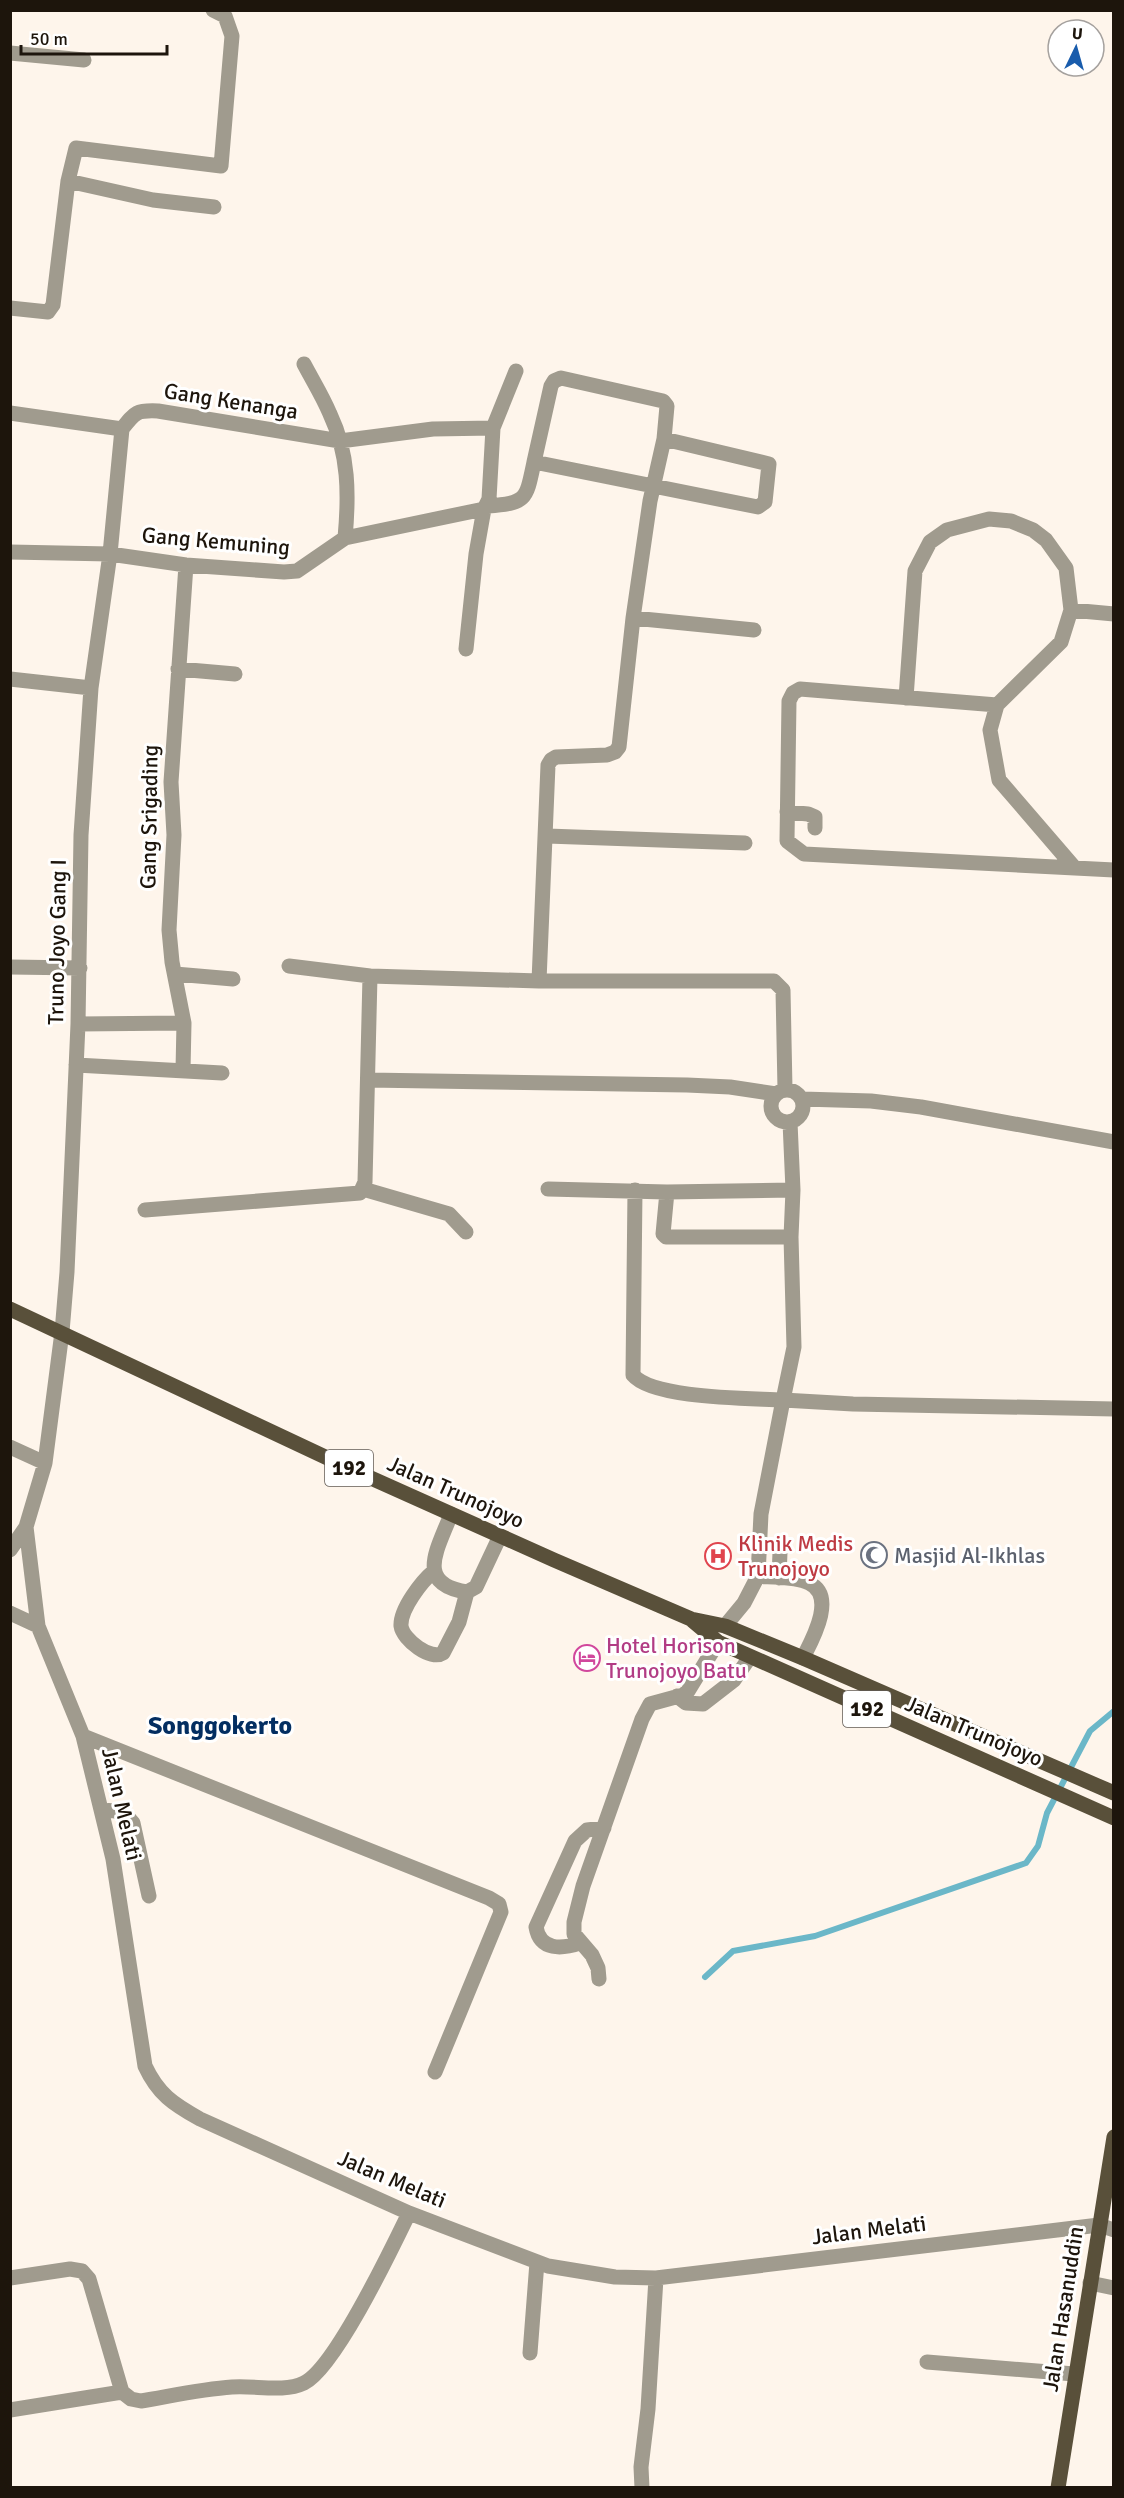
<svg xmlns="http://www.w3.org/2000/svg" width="1124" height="2498" font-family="Signika,sans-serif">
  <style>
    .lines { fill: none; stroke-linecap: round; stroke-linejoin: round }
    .stream { stroke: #6bb7c8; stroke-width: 6 }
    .minor { stroke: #a09b8e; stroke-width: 15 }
    .major { stroke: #59503a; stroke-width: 15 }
    .labels { text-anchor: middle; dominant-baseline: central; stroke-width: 6; stroke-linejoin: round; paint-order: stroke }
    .shield { fill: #fff; stroke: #615b55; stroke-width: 1.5 }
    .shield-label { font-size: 21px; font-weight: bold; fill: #1d150c }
    .street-label { font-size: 22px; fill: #1d150c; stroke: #fff }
    .health-label { font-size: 22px; fill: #be3a42; stroke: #fff; text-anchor: start }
    .worship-label { font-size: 22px; fill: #5b616d; stroke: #fff; text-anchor: start }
    .hotel-label { font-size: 22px; fill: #b23c85; stroke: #fff; text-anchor: start }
    .quarter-label { font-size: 26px; font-weight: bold; fill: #032e61; stroke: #fff }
  </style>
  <rect width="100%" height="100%" fill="#fef5eb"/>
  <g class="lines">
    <!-- stream -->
    <path class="stream" d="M 705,1977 L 733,1951 L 815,1936 L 1026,1863 L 1038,1846 L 1047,1813 L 1090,1731 L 1114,1711"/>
    <!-- minor -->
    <path class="minor" d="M 10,53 L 84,60
      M 68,181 L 153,200 L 214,207
      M 10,308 L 48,312 L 53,305 L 68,181 L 76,148 L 221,166 L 232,36 L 225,16 L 213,10
      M 304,364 C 313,381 323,397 330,414 C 349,454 349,495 345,538
      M 561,378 L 663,401 L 667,406 L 664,439 L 769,464 L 765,502 L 758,507 L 534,462 L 551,386 L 554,381 Z
      M 10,413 L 122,429 L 110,554 L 91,688 L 81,835 L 78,1024 L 67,1272 L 62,1332 L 45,1463 L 26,1527 L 10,1550
      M 122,429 C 135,412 137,410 158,411 L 340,441 L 433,429 L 493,428
      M 664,439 L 650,501 L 633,618 L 619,747 L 615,752 L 607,755 L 556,757 L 551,760 L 548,765 L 539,981 L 774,981 L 783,990 L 785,1089
      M 488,506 C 527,503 526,500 534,462
      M 10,552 L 110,554 L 186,565 L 284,572 L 297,571 L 345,538 L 484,509 L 489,499 L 493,428 L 516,371
      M 1071,610 L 1114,614
      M 633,618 L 754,630
      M 466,649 L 476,554 L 484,509
      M 178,669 L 235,674
      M 10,679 L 91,688
      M 906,698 L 915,571 L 930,542 L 947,530 L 989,519 L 1011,521 L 1033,530 L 1046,540 L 1066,568 L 1071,610 L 1061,642 L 997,705 L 990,730 L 999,780 L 1073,866
      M 997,705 L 800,689 L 793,693 L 789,701 L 787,841 L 804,854 L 1114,870
      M 787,812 L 808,814 L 815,817 L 815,828
      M 547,836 L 745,843
      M 289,966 L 370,976
      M 10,967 L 80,968
      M 175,974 L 233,979
      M 78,1024 L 184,1023
      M 76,1065 L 222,1073
      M 183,1070 L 184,1023 L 172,962 L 169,930 L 174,835 L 171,782 L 186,565
      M 368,1080 L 687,1085 L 730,1087 L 776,1094
      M771 1106a16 16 0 1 1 32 0a16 16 0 1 1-32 0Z
      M 802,1099 L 871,1101 L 921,1107 L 1114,1142
      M 790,1122 L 793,1190 L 791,1237 L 794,1347 L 783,1400 L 853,1404 L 1114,1409
      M 363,1189 L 449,1214 L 466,1232
      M 548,1189 L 667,1192 L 793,1190
      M 635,1190 L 633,1375 C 653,1399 750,1398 783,1400 L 761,1514 L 758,1576 L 744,1603 L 725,1626
      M 667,1192 L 663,1234 L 666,1237 L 791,1237
      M 145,1210 L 360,1193 L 365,1182 L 370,976 L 539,981
      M 10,1447 L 45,1463
      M 451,1514 C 438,1549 414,1584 467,1592 L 476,1587 L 500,1536
      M 26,1527 L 38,1626 L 83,1736 L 113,1859 L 145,2066 C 158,2094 173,2104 200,2119 L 409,2213 L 548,2266 L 615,2277 L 656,2278 L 1099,2225 L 1114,2230
      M 434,1571 C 422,1581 400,1609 401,1626 C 403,1640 431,1661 443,1653 L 459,1622 L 467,1592
      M 758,1576 C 774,1578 794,1576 809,1583 C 837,1596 812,1640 803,1658
      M 779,1578 L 780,1552
      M 10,1613 L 38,1626
      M 677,1696 L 686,1703 L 703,1704 L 734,1680 L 750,1657
      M 83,1736 L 489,1898 L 499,1904 L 501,1912 L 435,2072
      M 102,1811 C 115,1809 124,1812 133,1823 L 149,1896
      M 580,1943 C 562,1949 540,1951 536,1927 L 575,1841 L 587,1830 L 604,1828
      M 599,1979 L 598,1968 L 592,1955 L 574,1934 L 574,1922 L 583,1886 L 642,1719 L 650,1704 L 683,1695 L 688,1691 L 718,1642
      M 10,2278 L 70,2269 L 82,2271 L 89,2279 L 122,2392 L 131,2399 L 141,2401 C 171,2396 202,2389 232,2387 C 255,2385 283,2393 304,2383 C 335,2368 392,2248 409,2213
      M 1090,2283 L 1114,2288
      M 530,2353 L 537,2262
      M 927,2362 L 1074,2374
      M 10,2410 L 122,2392
      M 642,2488 L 641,2467 L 648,2409 L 656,2278"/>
    <!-- major -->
    <path class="major" d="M 10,1309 L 353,1470 L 554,1560 L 691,1619 L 725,1626 L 803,1658 L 1114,1793
      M 693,1621 L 718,1642 L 1114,1818
      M 1058,2488 L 1114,2137"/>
  </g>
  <!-- icons -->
  <defs>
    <symbol id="mosque-ring" viewBox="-11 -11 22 22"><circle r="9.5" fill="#fff" stroke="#6b7280" stroke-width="1.5"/><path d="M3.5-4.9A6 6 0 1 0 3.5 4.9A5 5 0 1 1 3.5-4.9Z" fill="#6b7280"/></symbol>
    <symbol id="hospital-ring" viewBox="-11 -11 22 22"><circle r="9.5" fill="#fff" stroke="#e0444e" stroke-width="1.5"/><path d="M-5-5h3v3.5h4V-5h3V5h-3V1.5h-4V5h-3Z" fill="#e0444e"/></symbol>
    <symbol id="hotel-ring" viewBox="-11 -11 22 22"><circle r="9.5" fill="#fff" stroke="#d1479c" stroke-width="1.5"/><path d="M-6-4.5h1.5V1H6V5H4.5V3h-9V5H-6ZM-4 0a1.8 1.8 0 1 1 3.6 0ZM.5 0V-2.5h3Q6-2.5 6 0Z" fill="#d1479c"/></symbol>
  </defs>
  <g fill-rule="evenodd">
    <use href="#mosque-ring" x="859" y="1540" width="30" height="30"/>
    <use href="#hospital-ring" x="703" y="1541" width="30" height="30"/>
    <use href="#hotel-ring" x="572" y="1643" width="30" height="30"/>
  </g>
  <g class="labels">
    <!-- shield labels -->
    <g class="shield">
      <rect x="325" y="1450" width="48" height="36" rx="4.5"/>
      <rect x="843" y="1691" width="48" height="36" rx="4.5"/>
    </g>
    <g class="shield-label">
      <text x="349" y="1468">192</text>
      <text x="867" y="1709">192</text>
    </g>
    <!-- street labels -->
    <g class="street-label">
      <text transform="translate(231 401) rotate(9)">Gang Kenanga</text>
      <text transform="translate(216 541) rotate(5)">Gang Kemuning</text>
      <text transform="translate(149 817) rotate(-89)">Gang Srigading</text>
      <text transform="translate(57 942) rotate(-89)">Truno Joyo Gang I</text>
      <text transform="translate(456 1492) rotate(24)">Jalan Trunojoyo</text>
      <text transform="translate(974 1731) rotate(23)">Jalan Trunojoyo</text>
      <text transform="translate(122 1804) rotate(77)">Jalan Melati</text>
      <text transform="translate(392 2179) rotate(23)">Jalan Melati</text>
      <text transform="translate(869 2230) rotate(-7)">Jalan Melati</text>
      <text transform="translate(1063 2309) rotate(-81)">Jalan Hasanuddin</text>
    </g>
    <!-- health labels -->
    <g class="health-label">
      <text x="738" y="1543">Klinik Medis<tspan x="738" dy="25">Trunojoyo</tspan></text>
    </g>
    <!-- worship labels -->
    <g class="worship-label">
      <text x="894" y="1555">Masjid Al-Ikhlas</text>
    </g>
    <!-- hotel labels -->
    <g class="hotel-label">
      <text x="606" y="1645">Hotel Horison<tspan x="606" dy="25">Trunojoyo Batu</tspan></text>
    </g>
    <!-- quarter labels -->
    <g class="quarter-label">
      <text x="220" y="1726">Songgokerto</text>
    </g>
  </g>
  <!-- border -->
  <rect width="1124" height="2498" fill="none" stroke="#1d150c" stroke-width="24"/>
  <!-- north arrow -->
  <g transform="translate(1076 48) rotate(5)"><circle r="28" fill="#ffffff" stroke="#a5a19e" stroke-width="1.5"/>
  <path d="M0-4.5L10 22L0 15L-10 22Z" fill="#195cac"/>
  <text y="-9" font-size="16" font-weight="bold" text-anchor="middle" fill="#1d150c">U</text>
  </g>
  <!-- scale -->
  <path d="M21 45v9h146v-9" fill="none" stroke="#1d150c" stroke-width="3"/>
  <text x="30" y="45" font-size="18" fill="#1d150c" stroke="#ffffff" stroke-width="4.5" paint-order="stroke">50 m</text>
</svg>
